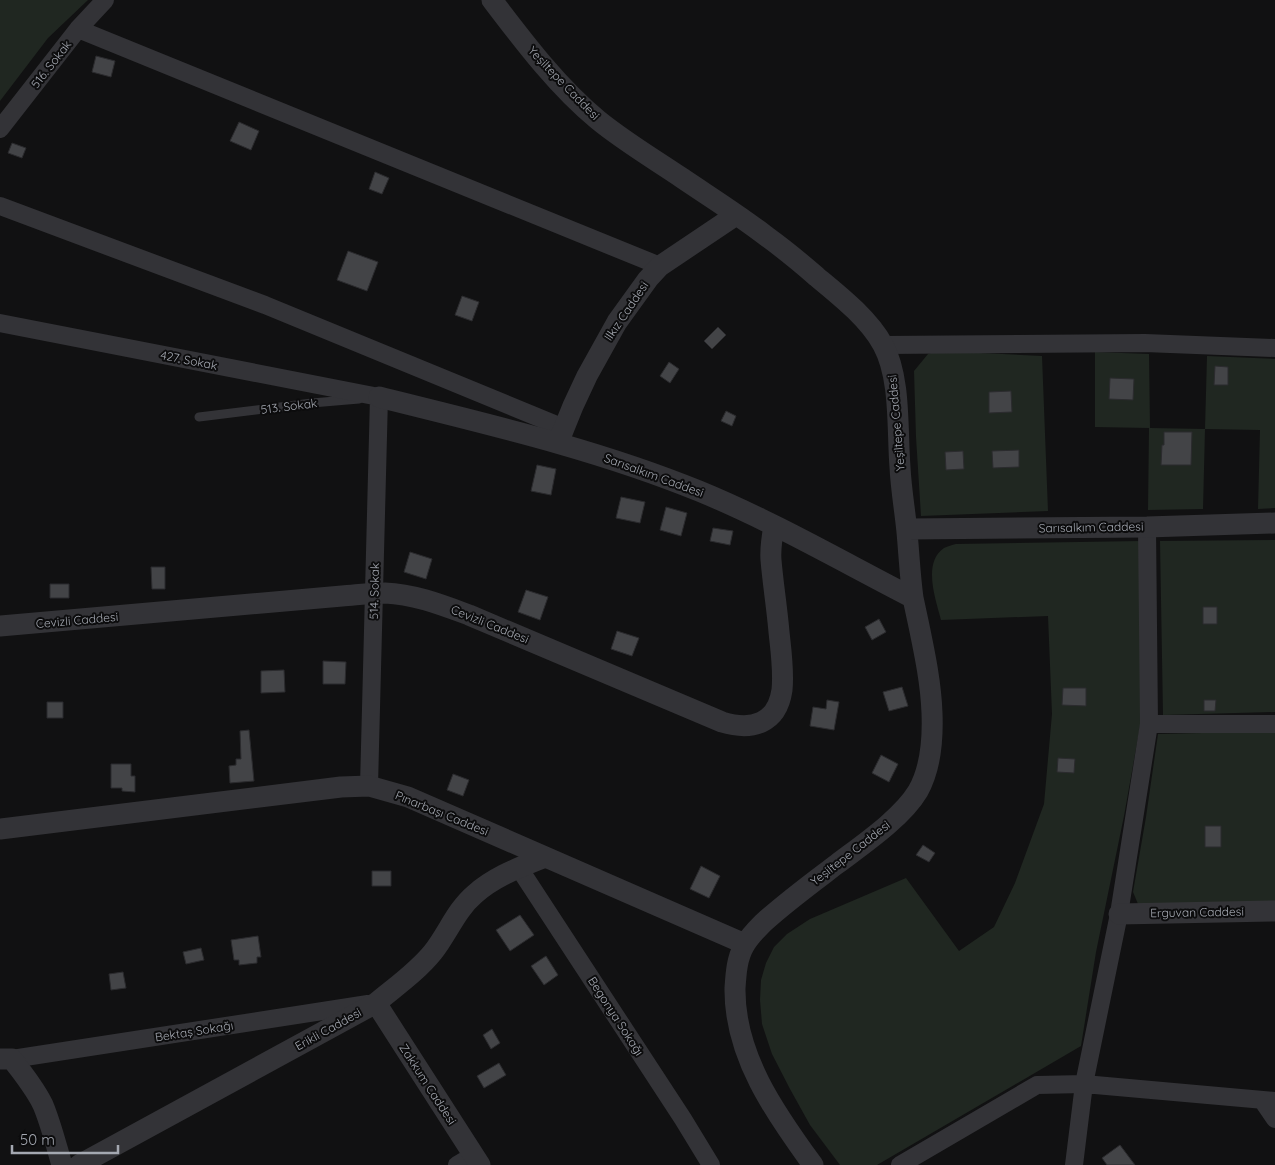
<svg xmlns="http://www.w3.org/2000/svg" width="1275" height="1165" font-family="Quicksand,sans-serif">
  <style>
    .green { fill: #202721 }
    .building { fill: #434447; stroke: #2b2b2e }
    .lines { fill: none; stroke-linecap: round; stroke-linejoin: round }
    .service { stroke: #333337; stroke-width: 9 }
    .minor { stroke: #333337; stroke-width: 18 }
    .tertiary { stroke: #333337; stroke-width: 21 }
    .labels { text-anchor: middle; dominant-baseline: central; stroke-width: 4; stroke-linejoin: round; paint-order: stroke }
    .street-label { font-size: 12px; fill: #a4a8b1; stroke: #0c0c0d }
  </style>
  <rect width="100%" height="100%" fill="#111112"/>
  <!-- green -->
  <path class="green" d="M 0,0 L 88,0 L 48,38 L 0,101 Z
    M 937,351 L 1042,356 L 1048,511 L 921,516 L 916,437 L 914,371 L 928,354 Z
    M 1095,352 L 1149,354 L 1150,428 L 1205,429 L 1207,356 L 1275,359 L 1275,508 L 1258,509 L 1260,430 L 1205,429 L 1203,509 L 1148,510 L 1149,428 L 1095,427 Z
    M 1275,540 L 1275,712 L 1163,715 L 1160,541 Z
    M 1141,541 L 1142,715 L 1124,816 L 1096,952 L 1081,1046 L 877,1165 L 840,1165 L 810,1125 L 790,1089 L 772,1054 L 762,1024 L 760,1000 L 761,980 L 766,963 L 774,947 L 787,934 L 810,919 L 906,878 L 959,951 L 994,927 L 1015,883 L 1044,804 L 1052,714 L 1048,616 L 941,620 C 936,600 922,563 944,548 C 948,546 952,545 956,544 Z
    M 1202,733 L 1275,733 L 1275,903 L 1138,904 L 1133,892 L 1146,817 L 1158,734 Z"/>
  <!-- building -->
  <path class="building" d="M 96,56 L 115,61 L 111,77 L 92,72 Z
    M 239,122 L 259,131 L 251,150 L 230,141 Z
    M 12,143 L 26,148 L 22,158 L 8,153 Z
    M 375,172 L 389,178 L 382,194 L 369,189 Z
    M 348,251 L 378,262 L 367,291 L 337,280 Z
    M 462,296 L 479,302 L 472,321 L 455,315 Z
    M 718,327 L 726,335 L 712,349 L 704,341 Z
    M 669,362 L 679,369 L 670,383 L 660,376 Z
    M 1215,366 L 1228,367 L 1228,385 L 1214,385 Z
    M 1110,378 L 1134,379 L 1133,400 L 1109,399 Z
    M 1011,391 L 1012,412 L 989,413 L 989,392 Z
    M 726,411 L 736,416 L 732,426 L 721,421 Z
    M 1164,432 L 1192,432 L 1191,465 L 1161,465 L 1162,445 L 1164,445 Z
    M 1019,450 L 1019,467 L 993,468 L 992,451 Z
    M 963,451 L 964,469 L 946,470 L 945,452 Z
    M 537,465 L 556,469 L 551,495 L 531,491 Z
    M 621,497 L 645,502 L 640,523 L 616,518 Z
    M 666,507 L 687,513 L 681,536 L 660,530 Z
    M 713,528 L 733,531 L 730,545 L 710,541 Z
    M 410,552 L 432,559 L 426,579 L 404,572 Z
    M 151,567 L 165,567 L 165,589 L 152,589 Z
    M 50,584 L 69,584 L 69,598 L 50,598 Z
    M 526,590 L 548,597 L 540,620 L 518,612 Z
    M 1203,607 L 1217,607 L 1217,624 L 1203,624 Z
    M 879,619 L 886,632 L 872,640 L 865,627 Z
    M 617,631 L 639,638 L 632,656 L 611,649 Z
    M 323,661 L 346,662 L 345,684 L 323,684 Z
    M 284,670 L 285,692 L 261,693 L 261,671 Z
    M 902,687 L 908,706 L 889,711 L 883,692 Z
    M 1063,688 L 1086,688 L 1086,706 L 1062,705 Z
    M 827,700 L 839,702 L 834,730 L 810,726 L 813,707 L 826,709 Z
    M 1204,700 L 1216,700 L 1215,711 L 1204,711 Z
    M 47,702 L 63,702 L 63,718 L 47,718 Z
    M 249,730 L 254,781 L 230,783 L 229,766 L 236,765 L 236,759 L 241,759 L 240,731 Z
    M 881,755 L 898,764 L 889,782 L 872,773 Z
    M 1058,758 L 1075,759 L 1074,773 L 1057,772 Z
    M 111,764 L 131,764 L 131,776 L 135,776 L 135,792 L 122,791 L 122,788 L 111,788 Z
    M 453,774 L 469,780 L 463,796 L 447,790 Z
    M 1205,826 L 1221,826 L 1221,847 L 1205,847 Z
    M 923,845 L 935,853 L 929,862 L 916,855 Z
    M 701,866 L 720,876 L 709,898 L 690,889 Z
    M 372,871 L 391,871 L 391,886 L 372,886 Z
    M 520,915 L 534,935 L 510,951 L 496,930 Z
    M 258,936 L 261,957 L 257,957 L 257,963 L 239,965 L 239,960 L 234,960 L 231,940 Z
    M 201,948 L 204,960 L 186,964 L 183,952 Z
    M 546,956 L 558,975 L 544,985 L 531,966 Z
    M 123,972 L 126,988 L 111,990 L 109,974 Z
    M 492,1029 L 500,1043 L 491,1049 L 483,1035 Z
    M 499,1063 L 506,1075 L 484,1088 L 477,1076 Z
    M 1120,1145 L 1135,1165 L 1107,1165 L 1102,1158 Z"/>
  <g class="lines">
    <!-- service -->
    <path class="service" d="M 199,417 L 312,403 L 359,399"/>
    <!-- minor -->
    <path class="minor" d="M 78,29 L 660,266
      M 0,129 L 78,29 L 105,0
      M 0,206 L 265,305 L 564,428
      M 0,323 L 379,397 L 369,786
      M 883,345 L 1145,343 L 1275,348
      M 1149,724 L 1275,724
      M 519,868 L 683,1119 L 711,1165
      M 12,1059 L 368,1004
      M 1262,1100 L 1275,1119
      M 457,1165 L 474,1155
      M 900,1165 L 1037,1085 L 1084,1084 L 1275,1101
      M 1074,1165 L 1084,1084 L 1119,914 L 1149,724 L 1147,527"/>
    <!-- tertiary -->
    <path class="tertiary" d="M 492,0 C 524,42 557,86 598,120 C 625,142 654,159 682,178 C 710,197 739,215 766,236 C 784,249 801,263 817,277 C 840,296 869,319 883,345 C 901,378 897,430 900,467 C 901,489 905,511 907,532 C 909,554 910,576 913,598 C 915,607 917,617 919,626 C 925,655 931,684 932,713 C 933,739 931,768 918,791 C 902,818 862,845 837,864 C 812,883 786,902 763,923 C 756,930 749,937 744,946 C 737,958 736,973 735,988 C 734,1055 775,1113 813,1165
      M 379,397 C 487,424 596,449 699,491 C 772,521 843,562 913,598
      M 558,443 L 573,406 L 587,376 L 617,322 L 648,279 L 660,266 L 736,215
      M 907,529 L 1147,527 L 1275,523
      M 0,626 L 342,596 C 356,595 371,593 385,593 C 414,594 442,605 469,615 L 722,722 C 752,731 777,724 782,690 C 784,671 781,651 779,632 C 777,608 773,584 771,560 C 770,548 772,537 774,526
      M 0,829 L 341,787 L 369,786 L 408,797 L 745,944
      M 1119,914 L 1275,911
      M 376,1003 L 480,1165
      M 0,1059 L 12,1059 C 23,1074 35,1088 43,1105 C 51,1124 56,1145 62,1165
      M 79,1165 L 376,1003 C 395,987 417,972 433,952 C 448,933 456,910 475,894 C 495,876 521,867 545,857"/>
  </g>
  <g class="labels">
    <!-- street labels -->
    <g class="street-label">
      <text transform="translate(51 64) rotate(-52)">516. Sokak</text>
      <text transform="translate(564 83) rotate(46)">Yeşiltepe Caddesi</text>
      <text transform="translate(626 311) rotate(-56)">Ilkız Caddesi</text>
      <text transform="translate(189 360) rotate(11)">427. Sokak</text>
      <text transform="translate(289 406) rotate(-7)">513. Sokak</text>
      <text transform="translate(896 423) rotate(-95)">Yeşiltepe Caddesi</text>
      <text transform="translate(654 475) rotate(20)">Sarısalkım Caddesi</text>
      <text transform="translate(1091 527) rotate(-1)">Sarısalkım Caddesi</text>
      <text transform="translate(374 591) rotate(-89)">514. Sokak</text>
      <text transform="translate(77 620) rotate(-5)">Cevizli Caddesi</text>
      <text transform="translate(490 624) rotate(22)">Cevizli Caddesi</text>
      <text transform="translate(442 813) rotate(22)">Pınarbaşı Caddesi</text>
      <text transform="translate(850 853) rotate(-38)">Yeşiltepe Caddesi</text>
      <text transform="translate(1197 912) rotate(-1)">Erguvan Caddesi</text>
      <text transform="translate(616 1016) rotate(57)">Begonya Sokağı</text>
      <text transform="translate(328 1029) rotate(-29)">Erikli Caddesi</text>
      <text transform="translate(194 1031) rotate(-9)">Bektaş Sokağı</text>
      <text transform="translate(428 1084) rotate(57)">Zakkum Caddesi</text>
    </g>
  </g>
  <!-- scale -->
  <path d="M12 1145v8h106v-8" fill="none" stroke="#a4a8b1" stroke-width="2.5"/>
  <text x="20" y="1145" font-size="15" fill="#a4a8b1" stroke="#0c0c0d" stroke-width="4" paint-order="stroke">50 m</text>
</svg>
